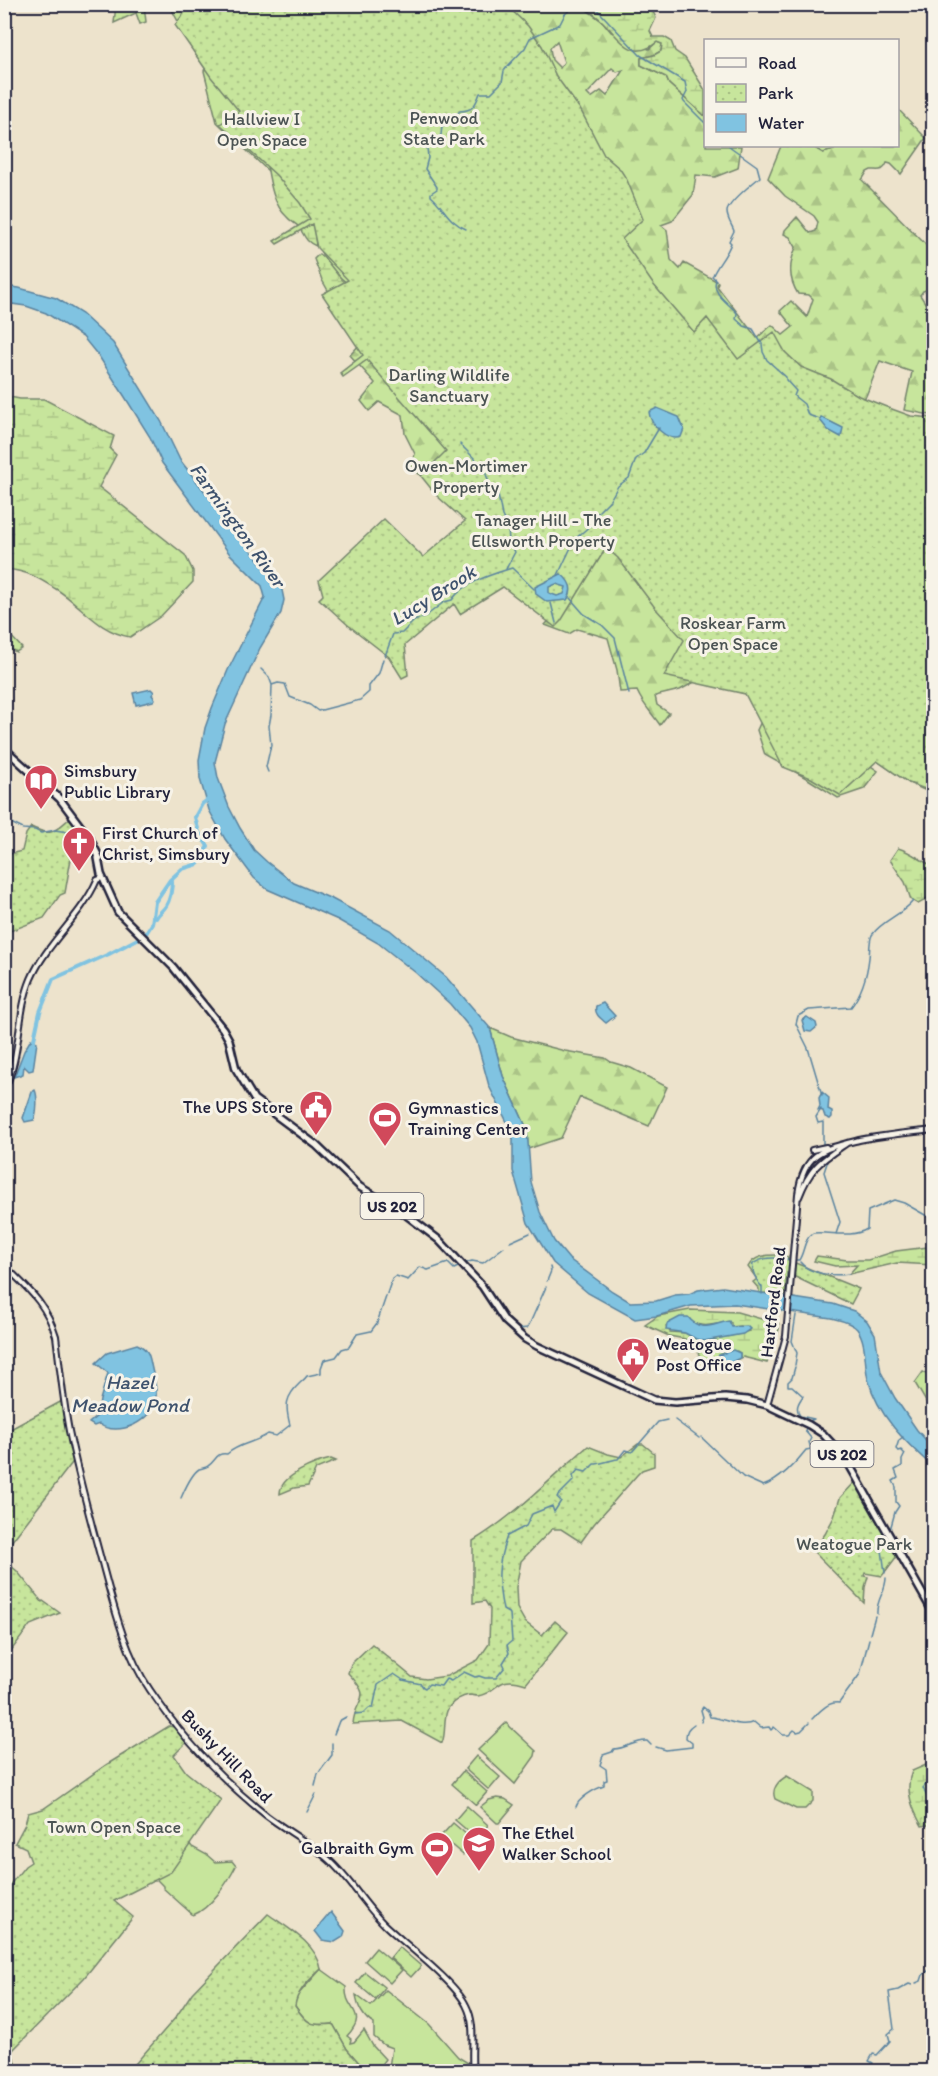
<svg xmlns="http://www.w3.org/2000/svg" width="938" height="2076" font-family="Itim,sans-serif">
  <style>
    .green { fill: #c7e59c; stroke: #74846c; stroke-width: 1.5 }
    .forest { fill: url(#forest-firs); stroke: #74846c; stroke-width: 1.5; fill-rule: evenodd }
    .wetland { fill: url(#wetland-marsh); stroke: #74846c; stroke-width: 1.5; fill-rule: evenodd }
    .park { fill: url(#park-dots); stroke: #74846c; stroke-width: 1.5 }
    .water { fill: #80c3e1; stroke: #5a839f; stroke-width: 1.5; fill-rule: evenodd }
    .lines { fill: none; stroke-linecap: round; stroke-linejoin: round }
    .stream { stroke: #5a839f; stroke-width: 1.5 }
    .river { stroke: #80c3e1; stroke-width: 4 }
    .secondary-casing { stroke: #22223b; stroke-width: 8 }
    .trunk-casing { stroke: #22223b; stroke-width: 10 }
    .secondary { stroke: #f7f3e8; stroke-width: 4 }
    .trunk { stroke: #f7f3e8; stroke-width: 5 }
    .labels { text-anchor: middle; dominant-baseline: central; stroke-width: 6; stroke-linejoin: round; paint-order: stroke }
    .shield { fill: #f7f3e8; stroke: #62616f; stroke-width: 1.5 }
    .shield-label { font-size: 16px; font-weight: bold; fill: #22223b }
    .park-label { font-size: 18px; fill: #4b5353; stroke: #f7f3e8 }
    .poi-label { font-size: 18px; fill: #22223b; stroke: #f7f3e8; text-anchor: start }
    .street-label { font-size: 18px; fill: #22223b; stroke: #f7f3e8 }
    .water-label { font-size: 20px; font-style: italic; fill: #3e526d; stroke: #f7f3e8 }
  </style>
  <defs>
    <pattern id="forest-firs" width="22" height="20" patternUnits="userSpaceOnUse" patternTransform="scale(1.5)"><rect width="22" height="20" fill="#c7e59c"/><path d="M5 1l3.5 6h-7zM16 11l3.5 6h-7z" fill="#abc487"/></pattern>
    <pattern id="wetland-marsh" width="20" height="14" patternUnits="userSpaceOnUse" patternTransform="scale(1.5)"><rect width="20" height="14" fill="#c7e59c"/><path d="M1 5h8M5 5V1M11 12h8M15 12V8" fill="none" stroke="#abc487"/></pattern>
    <pattern id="park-dots" width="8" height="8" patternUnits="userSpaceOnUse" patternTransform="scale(1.5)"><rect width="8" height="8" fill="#c7e59c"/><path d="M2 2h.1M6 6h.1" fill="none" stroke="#abc487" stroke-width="1.8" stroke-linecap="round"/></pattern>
  </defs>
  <rect width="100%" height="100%" fill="#ede3cc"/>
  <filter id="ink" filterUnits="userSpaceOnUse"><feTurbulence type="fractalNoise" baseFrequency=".0167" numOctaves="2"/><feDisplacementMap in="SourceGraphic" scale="12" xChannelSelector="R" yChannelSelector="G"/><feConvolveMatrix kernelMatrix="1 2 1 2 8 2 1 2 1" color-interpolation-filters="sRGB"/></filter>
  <g filter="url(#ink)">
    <!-- green -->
    <path class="green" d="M 137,5 L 144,5 L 146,22 L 140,24 L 136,13 Z
      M 923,1372 L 933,1378 L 933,1426 L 928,1405 L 915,1383 Z
      M 506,1723 L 536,1751 L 535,1756 L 515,1784 L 478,1750 Z
      M 476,1756 L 500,1777 L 489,1790 L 465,1769 Z
      M 463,1771 L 487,1792 L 476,1805 L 452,1784 Z
      M 787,1776 L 813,1792 L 813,1801 L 805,1809 L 796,1809 L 775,1799 C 771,1789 778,1781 787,1776 Z
      M 497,1798 L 505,1799 L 514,1805 L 499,1823 L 497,1823 L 480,1807 L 489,1800 Z
      M 467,1806 L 488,1825 L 477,1839 L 455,1820 Z
      M 162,1808 L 192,1847 L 207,1855 L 215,1862 L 232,1861 L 236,1866 C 228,1882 210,1909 193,1915 L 163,1888 L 163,1886 L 127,1849 Z
      M 453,1823 L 474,1841 L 463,1855 L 441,1836 Z
      M 399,1947 L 421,1966 L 411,1977 L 390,1958 Z
      M 376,1948 L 402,1970 L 390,1983 L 365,1961 Z
      M 321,1969 L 346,1987 C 344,2011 370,2011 347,2036 L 351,2039 L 350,2043 L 354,2042 L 364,2030 L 373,2046 L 385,2059 L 382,2063 L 384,2068 L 389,2067 L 392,2048 L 384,2045 L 374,2037 L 374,2024 C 364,2019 357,2006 356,1995 L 371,2006 L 386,1990 L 429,2024 L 458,2057 L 468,2063 L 469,2071 L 358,2071 L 361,2065 L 347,2049 L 333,2024 C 311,2026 308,2025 295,2006 L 296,1997 Z
      M 365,1972 L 384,1987 L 384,1989 L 375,1999 L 356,1983 Z"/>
    <!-- forest -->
    <path class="forest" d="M 172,4 L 515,4 L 520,10 L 523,5 L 580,5 L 603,22 L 611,32 L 649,49 L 657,42 L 662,44 L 661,51 L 654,55 L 641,58 L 641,65 L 666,77 L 669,84 L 705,116 L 706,146 L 741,146 L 738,168 L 715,177 L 696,175 L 693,195 L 672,221 L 661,225 L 667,230 L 671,260 L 680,269 L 684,263 L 718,282 L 717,286 L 720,290 L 757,338 L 772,325 L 783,335 L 793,327 L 780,311 L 791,301 L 807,317 L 813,299 L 809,295 L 798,294 C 788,278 789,264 796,247 L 790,237 L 784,234 L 785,230 L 797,217 L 810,233 L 816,231 L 818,222 L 814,216 L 785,196 L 768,178 L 781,146 L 815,148 L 823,153 L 834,150 L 835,146 L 898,146 L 898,109 L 926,138 L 901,174 L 891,164 L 887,163 C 883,172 880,170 871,170 L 867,172 L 862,180 L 933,252 L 933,290 L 930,289 L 923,291 L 920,295 L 933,315 L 933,409 L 930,415 L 904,410 L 912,372 L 880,361 L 866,396 L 843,428 L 933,507 L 933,794 L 909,783 L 877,761 L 750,684 L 878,771 L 864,789 L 838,798 L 808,779 L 765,755 L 757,730 L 763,717 L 759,698 L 700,679 L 680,690 L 655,696 L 657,705 L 669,713 L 660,725 C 652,713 643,705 637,691 L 620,692 L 617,670 L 608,638 L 577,629 L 569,634 L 545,625 L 568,601 L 350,285 C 337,278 323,258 317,244 L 267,165 L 268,171 L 217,122 L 204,71 L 205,68 L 194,52 L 171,8 ZM 557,41 L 564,62 L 560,68 L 552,60 L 550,48 ZM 612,68 L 617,72 L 623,70 L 607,96 L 601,91 L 591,98 L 587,94 Z
      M 116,5 L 137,5 L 136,13 L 114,23 Z
      M 362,342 L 477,422 L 421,476 L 411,466 L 415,454 L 405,434 L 403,415 L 379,402 L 369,411 L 361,401 L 375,383 L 350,355 Z
      M 490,1028 L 511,1037 L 565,1051 L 605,1058 L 611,1062 L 631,1068 L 667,1087 L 649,1126 L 580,1097 L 561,1138 L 528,1149 L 527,1129 L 503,1076 Z"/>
    <!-- wetland -->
    <path class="wetland" d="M 580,5 L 650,5 L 656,18 L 650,31 L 653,37 L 664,37 L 671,41 L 675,51 L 685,58 L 705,90 L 705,116 L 669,84 L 666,77 L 641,65 L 641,58 L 654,55 L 661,51 L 662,44 L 657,42 C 632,63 620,39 603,22 C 597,16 588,10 580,5 Z
      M 785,146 L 835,146 L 834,150 L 823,153 L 815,148 Z
      M 267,165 L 311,202 L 316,246 C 303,240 306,236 298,226 C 295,223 290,221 287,217 C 273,204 270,183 267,165 Z
      M 319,254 C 331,262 336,278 350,285 L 330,294 L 322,280 L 314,259 Z
      M 4,396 L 20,399 L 44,399 L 114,436 L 110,449 L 116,455 L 99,487 L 185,555 L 193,571 L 193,582 L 161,616 L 130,637 C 97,631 83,606 56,589 C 46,583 33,574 22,572 C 16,570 11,571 5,567 Z
      M 898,848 C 912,852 921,861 933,866 C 934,884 937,895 918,904 L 911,900 L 905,882 L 890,860 Z
      M 932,1241 L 933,1265 L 897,1263 L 849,1274 L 857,1265 L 835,1266 L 814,1261 L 817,1256 L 847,1260 L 868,1260 L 896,1251 L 928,1247 Z
      M 690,1310 L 737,1312 L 779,1324 L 779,1329 L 767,1363 L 743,1357 L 726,1366 L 711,1366 L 701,1359 L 696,1348 L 685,1339 L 669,1336 L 645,1325 L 658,1316 ZM 689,1318 L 692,1323 C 711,1329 714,1322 731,1323 L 730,1327 L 741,1326 L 749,1331 L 735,1335 L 704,1341 L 696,1339 L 685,1333 L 670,1332 L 666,1326 L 671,1322 ZM 737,1351 L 740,1353 L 740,1357 L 725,1365 L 715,1365 L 719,1355 Z
      M 933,1762 L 933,1819 L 928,1825 L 922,1826 C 913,1810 904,1790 912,1771 Z"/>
    <!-- park -->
    <path class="park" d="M 190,5 L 506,5 L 528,26 L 542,46 L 556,76 L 580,109 L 604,155 L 620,169 L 627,180 L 643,219 L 622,239 L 653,284 L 694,332 L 707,318 L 738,359 L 774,332 L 785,352 L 801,367 L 831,379 L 859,396 L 889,408 L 911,416 L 933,418 L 933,792 L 909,783 L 877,761 L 840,795 L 811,778 L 783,767 L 745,694 L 664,676 L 684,640 L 656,609 L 618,558 L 606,548 L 561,621 L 555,627 L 503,587 L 460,614 L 454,604 L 405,645 L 408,675 L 402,678 L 389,657 L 348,625 L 319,599 L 323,595 L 319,580 L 384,519 L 423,557 L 465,521 L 437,496 L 421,476 L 446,451 L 367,360 L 343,377 L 340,373 L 363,355 L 322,294 L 348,280 L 317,248 L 312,224 L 277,244 L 274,241 L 310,219 L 300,203 L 276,175 L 220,124 L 239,111 L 211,77 L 175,25 Z
      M 9,634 L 22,648 L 16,652 L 5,646 L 5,640 Z
      M 70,818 L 87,843 L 72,853 L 65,893 L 60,895 L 44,918 L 5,933 L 5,860 L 10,854 L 22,851 L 26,834 L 31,827 C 52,837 54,832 70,818 Z
      M 781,1255 L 788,1257 L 788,1260 L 859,1289 L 851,1304 L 787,1273 L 785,1295 L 759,1293 L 759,1289 L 753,1282 L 757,1279 L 748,1267 C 755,1254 769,1255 781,1255 Z
      M 64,1400 L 75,1459 L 5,1550 L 5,1432 Z
      M 638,1444 L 643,1444 L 654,1453 L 654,1466 L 642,1470 L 637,1475 L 594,1524 L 581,1542 L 561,1529 L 552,1529 L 521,1561 L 516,1587 L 517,1608 L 525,1622 L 542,1635 L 555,1621 L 568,1632 L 526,1684 C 495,1674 500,1692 478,1696 C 475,1696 472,1695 469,1695 C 462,1696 453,1701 449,1707 C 442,1717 447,1731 442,1743 L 402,1721 L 353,1724 C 355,1696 375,1701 348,1673 L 351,1664 L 372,1644 L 412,1677 L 426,1679 L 447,1676 L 478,1660 L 489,1644 L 490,1609 L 485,1601 L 473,1603 L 473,1541 C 516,1515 550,1479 588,1446 L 608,1454 L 621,1457 Z
      M 331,1459 L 336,1461 L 316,1469 L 308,1486 L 294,1488 L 280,1494 C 279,1476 316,1462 331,1459 Z
      M 856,1481 L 897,1556 L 882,1576 L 865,1573 L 864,1576 L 868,1577 L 865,1587 L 864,1603 L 813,1551 L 825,1534 L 834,1517 L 840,1498 Z
      M 5,1561 L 17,1571 L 42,1602 L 43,1601 L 60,1613 L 30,1625 L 5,1659 Z
      M 169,1726 L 174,1727 L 187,1742 L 174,1755 L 186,1772 L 221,1800 L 171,1872 L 114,1901 L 133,1917 L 84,1978 L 11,2052 L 18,2067 L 23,2071 L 5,2071 L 4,1892 L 25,1866 L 31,1862 L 26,1848 L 15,1843 L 25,1824 L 28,1813 L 43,1809 L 106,1765 Z
      M 268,1914 C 288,1928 317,1944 321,1969 C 310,1980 297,1990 295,2006 C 308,2025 311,2026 333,2024 L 347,2049 L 361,2065 L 358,2071 L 129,2071 L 176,2017 L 192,1993 Z"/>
    <!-- water -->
    <path class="water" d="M 5,286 L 19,288 L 56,298 L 82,314 L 113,343 L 161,421 L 180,460 L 282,590 L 284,600 L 281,613 L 260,648 L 225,724 L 215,762 L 218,778 L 229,807 L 240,828 L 254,850 L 267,862 L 294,883 L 332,899 L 390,930 L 446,977 L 490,1028 L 503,1076 L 527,1129 L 531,1182 L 540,1212 L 554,1241 L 569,1259 L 612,1291 L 630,1302 L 656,1301 L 675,1295 L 689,1294 L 698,1290 L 723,1287 L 833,1304 L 854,1311 L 867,1321 L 875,1334 L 881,1372 L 895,1398 L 917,1430 L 933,1448 L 933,1467 C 905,1442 878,1416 868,1379 C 864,1364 867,1342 857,1329 C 851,1322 839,1320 831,1318 L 735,1304 L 691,1306 L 657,1316 L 635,1319 L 588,1293 L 553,1263 L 528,1223 L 513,1171 L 513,1139 L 511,1130 L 489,1086 L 477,1042 L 470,1028 L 450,1004 L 416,973 L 378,943 L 338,920 L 267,889 L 254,878 L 225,839 L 209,810 L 200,779 L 199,760 L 205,728 L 212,708 L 228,670 L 265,597 L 262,586 L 229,553 L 162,463 L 150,437 L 125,397 L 100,358 L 83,337 L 46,313 L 26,306 L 5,303 Z
      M 657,408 L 679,417 L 684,429 L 681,437 C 668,442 650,425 649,412 Z
      M 821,417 L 843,428 L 841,437 L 828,430 L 820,420 Z
      M 561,574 C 570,581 574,590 567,600 L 547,602 L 536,594 L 535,587 ZM 556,584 L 566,587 L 564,594 L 557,596 L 549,593 L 549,587 Z
      M 151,689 L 154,692 L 152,695 L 155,699 L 153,701 L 136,705 L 133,693 Z
      M 603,1003 L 615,1016 L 606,1023 C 600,1018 594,1014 596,1006 Z
      M 807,1017 L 816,1023 L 817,1027 L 811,1032 L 805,1031 L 802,1020 Z
      M 31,1039 L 37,1042 L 33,1070 L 29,1071 L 24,1066 L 23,1074 L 14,1077 L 24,1051 Z
      M 35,1090 C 38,1096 37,1115 34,1120 L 25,1122 L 23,1118 L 32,1092 Z
      M 822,1092 L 829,1098 L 828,1110 L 832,1112 L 832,1117 L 830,1119 L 825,1117 L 823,1111 L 818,1110 L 820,1106 L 819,1098 Z
      M 680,1317 L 688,1317 C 701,1333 712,1324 729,1321 L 732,1327 L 747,1326 L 750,1329 L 743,1334 L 704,1341 L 696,1339 L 685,1333 L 666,1330 L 667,1324 Z
      M 137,1344 C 150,1350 149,1356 152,1369 C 154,1378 157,1388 156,1397 C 154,1421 118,1438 99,1424 L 94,1426 L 89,1423 L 98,1415 L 100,1400 L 108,1373 L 96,1363 L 107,1353 Z
      M 733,1350 L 740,1353 L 740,1358 L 725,1365 L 715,1364 L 719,1355 Z
      M 331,1912 L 345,1931 L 343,1937 L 335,1942 L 322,1940 L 315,1931 Z"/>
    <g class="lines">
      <!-- stream -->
      <path class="stream" d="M 592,4 L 640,55 L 685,82 L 687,92 L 683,100 L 684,102 L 706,124
        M 466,229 C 447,221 445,208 431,196 L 431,193 L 437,189 L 437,187 L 425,169 L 428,158 L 427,147 L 433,144 L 441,135 L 442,126 L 447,124 L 460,111 C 473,111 476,104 480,93 L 491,93 L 502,82 L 504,71 L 507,67 L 525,48 L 530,38 L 560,24 L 565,14 L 577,4
        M 713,275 C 718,264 727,255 731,243 L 729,241 L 734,231 C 732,225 727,219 727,212 C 727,203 753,183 760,177 L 757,166 L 729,146
        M 712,276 L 716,280 C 711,294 729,303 737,313 L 736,319 L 744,326 L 753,329 L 762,344 L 763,352 L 767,360 L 786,377 L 786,380 L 796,391 L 794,396 L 804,404 L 808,415 L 820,419
        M 460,444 L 484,468 L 490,486 L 498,495 L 502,516 L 508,528 L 509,541 L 515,552 L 506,569
        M 558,575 L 575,539 L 592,524 L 599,511 L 610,500 L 618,486 L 629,478 L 636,459 L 644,453 L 659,428
        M 570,598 L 584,614 L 602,625 L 615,638 L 629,694
        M 551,603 L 556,623
        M 385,656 L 393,634 L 402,633 L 414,621 L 426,616 L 444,602 L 452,600 C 464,582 493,574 512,568 L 534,589
        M 261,669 L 269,677 L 272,685 L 278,683 L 285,684 L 290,697 L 310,705 L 318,711 L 360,700 L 369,692 L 369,686 L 379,673 L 383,659
        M 268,772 L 266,767 L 271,745 L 269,726 L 271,715 L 272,685
        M 11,823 L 23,829 L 35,830 L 41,833 L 55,830 L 74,833
        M 4,1076 L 6,1076
        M 822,1095 L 808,1048 L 796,1024 L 798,1016 L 809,1010 L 851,1007 C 862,993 867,975 869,958 C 870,951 869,941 872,935 C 882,920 902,915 913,901
        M 821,1109 L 816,1117 L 818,1123 L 823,1122 L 823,1145
        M 826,1161 L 827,1163 L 824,1172 L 840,1222 L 836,1234
        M 510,1242 L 530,1233
        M 796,1260 L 799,1260 C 805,1251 803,1240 813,1233 C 831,1231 850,1239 867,1229 L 868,1211 L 894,1200 L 904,1203 L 934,1220
        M 800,1262 C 810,1275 834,1276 849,1274
        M 465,1263 L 472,1261 L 483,1263 L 504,1247
        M 547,1281 L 551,1271 L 550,1267
        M 762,1294 L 762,1287 C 757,1282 751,1271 753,1264 C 764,1256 776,1258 789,1259
        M 519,1329 L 527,1328 L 530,1323 L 546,1287
        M 795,1365 L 797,1353 L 792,1341 L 796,1315
        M 795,1367 L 792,1378 L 788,1382 L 788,1386 L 792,1386 L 803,1396 C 798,1403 795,1408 800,1416 L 814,1419 L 809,1421
        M 675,1420 L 699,1438
        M 701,1437 L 743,1477 L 763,1486 C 779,1481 797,1462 806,1450 L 811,1449 L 809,1442 L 811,1438 L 805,1431 L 806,1428
        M 181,1498 C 185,1489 191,1474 199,1469 C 202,1468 206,1468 208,1466 C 216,1461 216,1452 227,1454 C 239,1443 255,1443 268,1434 L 276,1436 L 290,1425 C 285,1406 285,1397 300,1383 C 302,1381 305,1379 307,1376 L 321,1373 L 321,1368 L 324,1360 L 336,1357 L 342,1349 L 349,1347 L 357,1334 L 371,1331 L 377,1323 L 392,1279 L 396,1276 L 408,1280 L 420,1267 L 428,1270 L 448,1263 L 454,1269 L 460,1266
        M 890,1530 L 895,1512 L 899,1506 L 896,1502 L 896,1487 L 893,1481 L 898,1478 L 895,1470 L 902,1466 L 902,1460 L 905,1454 L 901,1450 L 898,1451 L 896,1449 L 899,1440 L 903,1437
        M 885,1573 L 882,1550 L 887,1540 L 886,1536
        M 877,1613 C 876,1600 886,1591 886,1578
        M 870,1634 L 875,1616
        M 355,1714 L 364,1713 L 369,1708 L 373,1708 L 378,1685 L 394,1674 L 403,1680 L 421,1684 L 423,1687 L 425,1688 L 429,1684 L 441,1686 L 446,1679 L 451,1681 L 464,1672 L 475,1677 L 479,1676 L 485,1678 L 496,1678 L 505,1667 L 503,1663 L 509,1653 L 507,1645 L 512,1641 L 510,1614 L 503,1610 C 497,1580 497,1564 507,1536 L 526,1526 L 532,1514 L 552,1506 L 554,1512 L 561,1501 L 557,1497 L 574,1480 L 573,1476 L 578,1470 L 586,1472 L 594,1464 C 601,1464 609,1460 618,1459 L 625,1450 L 632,1452 L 658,1422 L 667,1420
        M 812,1719 C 819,1712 828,1701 839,1703 L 860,1674 L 869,1639
        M 701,1722 L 703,1717 L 701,1710 L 703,1707 L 708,1711 L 710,1717 C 724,1718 740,1729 754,1722 L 761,1728 L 769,1727 L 771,1730 L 774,1727 L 783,1735 L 789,1735 L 794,1730 L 797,1732 L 801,1731 L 809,1723
        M 334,1734 L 339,1721 L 346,1717
        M 656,1747 L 666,1750 L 692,1747 L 692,1743 L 686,1738 C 686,1731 688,1728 694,1724
        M 934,1771 L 931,1771 L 931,1779 L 923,1788 L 929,1801 L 934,1804
        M 315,1786 L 318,1774 L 332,1755 L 332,1743
        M 576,1807 C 578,1799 594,1789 604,1786 L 604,1781 L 607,1780 L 606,1769 L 600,1765 L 603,1755 L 612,1752 L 614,1749 C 626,1749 636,1740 647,1741 L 651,1745
        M 307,1812 L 316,1794
        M 916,1983 L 921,1981 L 923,1975 L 934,1966
        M 862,2072 L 871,2066 L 873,2063 L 869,2061 L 873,2054 L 877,2055 L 890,2041 L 888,2034 L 894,2029 L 889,1992 L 898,1990 L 909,1984 L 912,1985"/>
      <!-- river -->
      <path class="river" d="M 156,918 C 159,912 163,911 166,906 C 171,898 172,888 172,879
        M 33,1044 L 40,1012 L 53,979 L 109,954 L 145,935 L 152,924 L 155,902 L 170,880 L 182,869 L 198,864 L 208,846 L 199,833 L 195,817 L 202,804 L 210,798"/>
      <defs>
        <path id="secondary" d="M 4,1090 C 22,1055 16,1015 31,979 C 47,942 81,917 97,880 L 102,878
          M 812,1150 L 826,1147
          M 799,1197 C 811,1166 821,1161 847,1143
          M 4,1265 C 28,1289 46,1303 56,1336 C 60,1368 63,1400 69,1431 C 78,1475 90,1519 102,1563 C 113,1604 125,1654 150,1690 C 181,1736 223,1781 267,1816 C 287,1831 310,1843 329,1860 C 351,1880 365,1906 386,1926 C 406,1945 455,1982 466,2005 C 477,2026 470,2049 473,2072
          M 767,1405 L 786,1336 L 798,1194 C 804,1152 823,1149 859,1140 C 884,1135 908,1133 934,1130"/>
        <path id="trunk" d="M 4,748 L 60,799 L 90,839 L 100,859
          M 98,858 L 101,874 L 118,912 L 173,967 L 223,1029 L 229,1040 L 236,1069 L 254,1099 L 316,1145 L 360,1187 L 405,1214 L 439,1240 L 482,1286 L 505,1321 L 525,1339 L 537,1346 L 654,1400 L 675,1402 L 725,1398 L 747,1400 L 767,1405 L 809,1425 L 823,1434 L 846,1459 L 934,1614"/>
      </defs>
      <!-- secondary casing -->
      <use href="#secondary" class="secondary-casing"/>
      <!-- trunk casing -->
      <use href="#trunk" class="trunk-casing"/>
      <!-- secondary -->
      <use href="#secondary" class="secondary"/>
      <!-- trunk -->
      <use href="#trunk" class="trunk"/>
    </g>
  </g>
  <!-- icons -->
  <defs>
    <symbol id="library-pin" viewBox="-11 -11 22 30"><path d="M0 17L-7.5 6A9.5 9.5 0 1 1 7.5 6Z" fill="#d1495b" stroke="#f7f3e8"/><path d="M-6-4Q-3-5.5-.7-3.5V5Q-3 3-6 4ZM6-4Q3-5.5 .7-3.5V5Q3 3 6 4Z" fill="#fff"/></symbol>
    <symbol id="church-pin" viewBox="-11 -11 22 30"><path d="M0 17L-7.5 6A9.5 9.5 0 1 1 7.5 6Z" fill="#d1495b" stroke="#f7f3e8"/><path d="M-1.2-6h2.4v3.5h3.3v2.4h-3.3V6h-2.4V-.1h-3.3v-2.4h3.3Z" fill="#fff"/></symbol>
    <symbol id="civic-pin" viewBox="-11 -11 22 30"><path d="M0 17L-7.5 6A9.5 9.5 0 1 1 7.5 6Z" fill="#d1495b" stroke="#f7f3e8"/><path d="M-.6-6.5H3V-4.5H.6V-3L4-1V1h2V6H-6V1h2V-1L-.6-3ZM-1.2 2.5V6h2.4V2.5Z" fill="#fff"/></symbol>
    <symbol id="stadium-pin" viewBox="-11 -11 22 30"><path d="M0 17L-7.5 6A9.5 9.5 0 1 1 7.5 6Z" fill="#d1495b" stroke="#f7f3e8"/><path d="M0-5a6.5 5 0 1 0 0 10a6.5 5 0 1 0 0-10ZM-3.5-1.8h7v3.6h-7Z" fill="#fff"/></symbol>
    <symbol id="school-pin" viewBox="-11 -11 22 30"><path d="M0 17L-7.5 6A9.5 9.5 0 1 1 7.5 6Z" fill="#d1495b" stroke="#f7f3e8"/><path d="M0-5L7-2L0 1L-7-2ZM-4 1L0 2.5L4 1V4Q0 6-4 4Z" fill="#fff"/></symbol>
  </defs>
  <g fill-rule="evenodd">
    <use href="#library-pin" x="22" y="762" width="38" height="52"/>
    <use href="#church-pin" x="60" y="824" width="38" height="52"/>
    <use href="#civic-pin" x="297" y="1088" width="38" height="52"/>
    <use href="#stadium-pin" x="366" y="1099" width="38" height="52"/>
    <use href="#civic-pin" x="614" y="1335" width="38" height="52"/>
    <use href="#school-pin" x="460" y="1824" width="38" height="52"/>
    <use href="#stadium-pin" x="418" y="1829" width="38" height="52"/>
  </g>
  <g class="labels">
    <!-- shield labels -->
    <g class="shield">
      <rect x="360.5" y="1193" width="63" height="26" rx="4.5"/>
      <rect x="810.5" y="1441" width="63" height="26" rx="4.5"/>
    </g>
    <g class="shield-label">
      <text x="392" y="1206">US 202</text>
      <text x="842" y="1454">US 202</text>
    </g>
    <!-- park labels -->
    <g class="park-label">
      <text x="444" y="118">Penwood<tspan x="444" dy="21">State Park</tspan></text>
      <text x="262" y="119">Hallview I<tspan x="262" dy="21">Open Space</tspan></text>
      <text x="449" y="375">Darling Wildlife<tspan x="449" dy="21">Sanctuary</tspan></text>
      <text x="466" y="466">Owen-Mortimer<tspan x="466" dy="21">Property</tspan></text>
      <text x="543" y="520">Tanager Hill - The<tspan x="543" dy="21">Ellsworth Property</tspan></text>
      <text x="733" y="623">Roskear Farm<tspan x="733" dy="21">Open Space</tspan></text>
      <text x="854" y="1544">Weatogue Park</text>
      <text x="114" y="1827">Town Open Space</text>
    </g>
    <!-- poi labels -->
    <g class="poi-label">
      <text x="64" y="771">Simsbury<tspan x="64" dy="21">Public Library</tspan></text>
      <text x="102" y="833">First Church of<tspan x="102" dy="21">Christ, Simsbury</tspan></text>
      <text x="293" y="1107" text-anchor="end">The UPS Store</text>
      <text x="408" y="1108">Gymnastics<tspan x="408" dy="21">Training Center</tspan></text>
      <text x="656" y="1344">Weatogue<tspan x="656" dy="21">Post Office</tspan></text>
      <text x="502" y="1833">The Ethel<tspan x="502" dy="21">Walker School</tspan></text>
      <text x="414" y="1848" text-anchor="end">Galbraith Gym</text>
    </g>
    <!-- street labels -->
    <g class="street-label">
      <text transform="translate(773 1302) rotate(-83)">Hartford Road</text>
      <text transform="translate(227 1756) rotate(46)">Bushy Hill Road</text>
    </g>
    <!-- water labels -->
    <g class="water-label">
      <text transform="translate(238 525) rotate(54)">Farmington River</text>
      <text transform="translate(433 595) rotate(-32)">Lucy Brook</text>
      <text x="130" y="1382">Hazel<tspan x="130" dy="23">Meadow Pond</tspan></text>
    </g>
  </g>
  <!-- margin -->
  <rect width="938" height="2076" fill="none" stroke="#f7f3e8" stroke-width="24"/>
  <rect x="12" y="12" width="914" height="2052" fill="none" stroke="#22223b" stroke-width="2" filter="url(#ink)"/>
  <!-- legend -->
  <rect x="704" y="39" width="195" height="108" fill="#f7f3e8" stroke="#a29fa3" stroke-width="1.5"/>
  <rect x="716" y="58" width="30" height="9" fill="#f7f3e8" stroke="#a29fa3" stroke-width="1.5"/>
  <text x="758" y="69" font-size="18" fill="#22223b">Road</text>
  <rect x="716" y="84" width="30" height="18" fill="url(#park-dots)" stroke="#a29fa3" stroke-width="1.5"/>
  <text x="758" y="99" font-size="18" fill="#22223b">Park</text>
  <rect x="716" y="114" width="30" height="18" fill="#80c3e1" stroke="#a29fa3" stroke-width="1.5"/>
  <text x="758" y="129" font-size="18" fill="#22223b">Water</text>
</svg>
